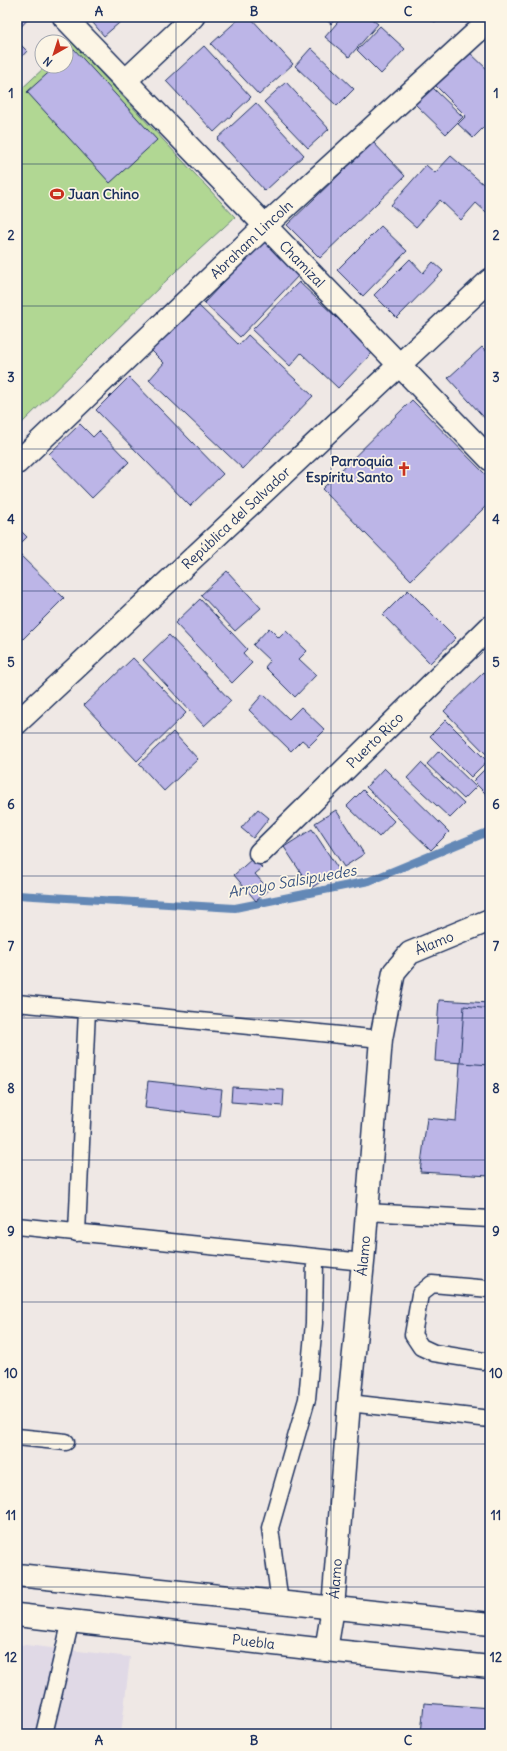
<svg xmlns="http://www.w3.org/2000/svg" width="507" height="1751" font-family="Delius,sans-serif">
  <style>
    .built { fill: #e0d9e6 }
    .green { fill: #b1d793; stroke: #668378 }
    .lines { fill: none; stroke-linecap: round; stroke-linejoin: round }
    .stream { stroke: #6488b6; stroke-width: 8 }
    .building { fill: #bcb5e7; stroke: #1b2f5e }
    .lane-casing { stroke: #1b2f5e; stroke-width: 19 }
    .street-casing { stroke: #1b2f5e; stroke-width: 25 }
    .secondary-casing { stroke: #1b2f5e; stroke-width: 25 }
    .lane { stroke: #fcf5e5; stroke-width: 16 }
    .street { stroke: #fcf5e5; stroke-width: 22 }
    .secondary { stroke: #fcf5e5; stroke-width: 22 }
    .grid { fill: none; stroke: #1b2f5e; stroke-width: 1; stroke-opacity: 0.55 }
    .labels { text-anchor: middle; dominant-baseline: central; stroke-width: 3.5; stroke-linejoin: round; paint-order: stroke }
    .poi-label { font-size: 14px; font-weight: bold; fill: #1b2f5e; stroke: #fcf5e5; text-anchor: start }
    .street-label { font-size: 14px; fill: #1b2f5e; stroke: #fcf5e5 }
    .water-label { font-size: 15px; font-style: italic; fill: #3a5482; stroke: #fcf5e5 }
    .neatline { fill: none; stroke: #1b2f5e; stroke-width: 1.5 }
    .grid-label { font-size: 13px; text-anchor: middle; font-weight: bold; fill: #1b2f5e }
  </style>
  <rect width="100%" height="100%" fill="#efe8e5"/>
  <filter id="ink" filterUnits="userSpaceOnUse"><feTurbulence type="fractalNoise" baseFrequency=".025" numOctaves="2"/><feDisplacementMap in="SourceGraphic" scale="8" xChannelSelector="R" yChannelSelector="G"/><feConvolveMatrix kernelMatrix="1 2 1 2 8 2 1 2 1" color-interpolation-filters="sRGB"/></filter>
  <g filter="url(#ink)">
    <!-- built -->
    <path class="built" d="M 17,1644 L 130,1657 L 121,1734 L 17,1734 Z"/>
    <!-- green -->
    <path class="green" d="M 72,42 L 235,217 L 175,272 L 17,428 L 17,93 L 46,66 L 66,66 L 66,48 Z"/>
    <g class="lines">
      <!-- stream -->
      <path class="stream" d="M 17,895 L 235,908 L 369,881 L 490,831"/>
    </g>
    <!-- building -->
    <path class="building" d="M 17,17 L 30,17 L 17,31 Z
      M 88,17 L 126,17 L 104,36 Z
      M 241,17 L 250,17 L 293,64 L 259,95 L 211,44 Z
      M 323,17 L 337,17 L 331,24 Z
      M 342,17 L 369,17 L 378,24 L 349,57 L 325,37 Z
      M 429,17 L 440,17 L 435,22 Z
      M 380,26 L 405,49 L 381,74 L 357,50 Z
      M 17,41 L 27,51 L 17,62 Z
      M 204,46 L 251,97 L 214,132 L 166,81 Z
      M 311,48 L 354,89 L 337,106 L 295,66 Z
      M 74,49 L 157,140 L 110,183 L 27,92 L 56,66 L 66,66 L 66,57 Z
      M 466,49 L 490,72 L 490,121 L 473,138 L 458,124 L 466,116 L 433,83 Z
      M 286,82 L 329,129 L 308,148 L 264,102 Z
      M 432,87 L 463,117 L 446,134 L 415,104 Z
      M 256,103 L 304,155 L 265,191 L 217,139 Z
      M 373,142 L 405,176 L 320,258 L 287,225 Z
      M 451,156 L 490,190 L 490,208 L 486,212 L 476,203 L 461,220 L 440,200 L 416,227 L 391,205 L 426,165 L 435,173 Z
      M 490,176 L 490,188 L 484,183 Z
      M 381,226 L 407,251 L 363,296 L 337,270 Z
      M 263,240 L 299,275 L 240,337 L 204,303 Z
      M 410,259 L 423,273 L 433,262 L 443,271 L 397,318 L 374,295 Z
      M 299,282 L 373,352 L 338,388 L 301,353 L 290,366 L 252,330 Z
      M 194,301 L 239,345 L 248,335 L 313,396 L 243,469 L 149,380 L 164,363 L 149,348 Z
      M 482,347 L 490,355 L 490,424 L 448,378 Z
      M 129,377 L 223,474 L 190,506 L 96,410 Z
      M 412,400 L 490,479 L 490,502 L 411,580 L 322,489 Z
      M 80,424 L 93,437 L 99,431 L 129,462 L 92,498 L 49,454 Z
      M 17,527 L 27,537 L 17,547 Z
      M 18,553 L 64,598 L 17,645 L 17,554 Z
      M 227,571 L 261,608 L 235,631 L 201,595 Z
      M 408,590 L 456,638 L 430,663 L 383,615 Z
      M 200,599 L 247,649 L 243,653 L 252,663 L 232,683 L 175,623 Z
      M 269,628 L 279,638 L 286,631 L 307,651 L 299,659 L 316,675 L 295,697 L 265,667 L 270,661 L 253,645 Z
      M 169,635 L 231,701 L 204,726 L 143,660 Z
      M 133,658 L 186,713 L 137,761 L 84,705 Z
      M 484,672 L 490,678 L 490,758 L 444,711 Z
      M 263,694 L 289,719 L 301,707 L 325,730 L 309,746 L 302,740 L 291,751 L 249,710 Z
      M 446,720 L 487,761 L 471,777 L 430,736 Z
      M 173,732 L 198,759 L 164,791 L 139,764 Z
      M 439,751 L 476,787 L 464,799 L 427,764 Z
      M 421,763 L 464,804 L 450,818 L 407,778 Z
      M 490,764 L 490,798 L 473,781 Z
      M 384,768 L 449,832 L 431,850 L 366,787 Z
      M 363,790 L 394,821 L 379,837 L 347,806 Z
      M 258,809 L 269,818 L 253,838 L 241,828 Z
      M 336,810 L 364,854 L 344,867 L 315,823 Z
      M 312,829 L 339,870 L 311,888 L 284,847 Z
      M 253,858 L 262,868 L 255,874 L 269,890 L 256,901 L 234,875 Z
      M 439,1000 L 490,1003 L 490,1065 L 435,1061 Z
      M 464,1006 L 490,1009 L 490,1176 L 420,1172 L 427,1118 L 456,1121 Z
      M 148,1081 L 222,1089 L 219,1116 L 145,1108 Z
      M 232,1087 L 284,1090 L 283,1106 L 231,1102 Z
      M 424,1703 L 490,1708 L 490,1734 L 421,1734 Z"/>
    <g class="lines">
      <defs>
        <path id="lane" d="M 17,1003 L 381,1039
          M 367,1212 L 490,1219
          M 17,1226 L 363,1262
          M 77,1233 L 87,1010
          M 490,1289 L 432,1284 L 420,1294 L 413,1335 L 421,1347 L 434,1353 L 490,1362
          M 349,1403 L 490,1419
          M 17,1437 L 66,1442
          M 280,1603 L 270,1528 L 307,1399 L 314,1323 L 315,1257
          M 44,1734 L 71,1620"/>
        <g id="street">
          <path id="s1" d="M 64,17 L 490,459"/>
          <path d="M 125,81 L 193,17"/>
          <path id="s2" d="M 17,463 L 265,226 L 490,20"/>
          <path id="s3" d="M 17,723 L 490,280"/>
          <path id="s4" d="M 260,853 L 490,627"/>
          <path id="s5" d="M 326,1650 L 333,1608 L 349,1403 L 363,1262 L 381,1039 L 394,972 L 410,953 L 490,920"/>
        </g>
        <g id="secondary">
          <path d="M 17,1575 L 490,1624"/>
          <path id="s6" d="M 17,1615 L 326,1650 L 490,1667"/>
        </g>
      </defs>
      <!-- lane casing -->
      <use href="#lane" class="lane-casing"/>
      <!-- street casing -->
      <use href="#street" class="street-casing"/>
      <!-- secondary casing -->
      <use href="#secondary" class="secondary-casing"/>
      <!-- lane -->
      <use href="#lane" class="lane"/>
      <!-- street -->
      <use href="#street" class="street"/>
      <!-- secondary -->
      <use href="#secondary" class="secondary"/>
    </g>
  </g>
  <!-- grid -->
  <path class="grid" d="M 176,17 L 176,1734M 331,17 L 331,1734M 17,164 L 490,164M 17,306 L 490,306M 17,449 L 490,449M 17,591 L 490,591M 17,733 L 490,733M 17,876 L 490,876M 17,1018 L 490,1018M 17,1160 L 490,1160M 17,1302 L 490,1302M 17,1444 L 490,1444M 17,1587 L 490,1587"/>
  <!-- icons -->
  <defs>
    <symbol id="stadium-bare" viewBox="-9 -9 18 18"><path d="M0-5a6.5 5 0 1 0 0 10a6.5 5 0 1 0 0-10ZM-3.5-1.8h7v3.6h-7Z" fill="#c8321e" stroke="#fcf5e5" stroke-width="2.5" paint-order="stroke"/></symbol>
    <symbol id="church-bare" viewBox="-9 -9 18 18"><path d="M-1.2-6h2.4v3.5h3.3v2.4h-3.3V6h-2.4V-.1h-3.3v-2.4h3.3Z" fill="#c8321e" stroke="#fcf5e5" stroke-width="2.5" paint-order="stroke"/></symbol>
  </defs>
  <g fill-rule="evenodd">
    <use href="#stadium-bare" x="47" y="184" width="20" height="20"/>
    <use href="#church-bare" x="394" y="459" width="20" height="20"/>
  </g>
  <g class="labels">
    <!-- poi labels -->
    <g class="poi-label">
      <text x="68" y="194">Juan Chino</text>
      <text x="393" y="461" text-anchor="end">Parroquia<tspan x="393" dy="16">Espíritu Santo</tspan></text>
    </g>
    <!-- street labels -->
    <g class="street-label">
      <text stroke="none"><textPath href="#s2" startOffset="324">Abraham Lincoln</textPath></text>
      <text stroke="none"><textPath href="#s1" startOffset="343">Chamizal</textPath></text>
      <text stroke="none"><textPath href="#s3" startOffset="300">República del Salvador</textPath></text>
      <text stroke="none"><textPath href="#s4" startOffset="161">Puerto Rico</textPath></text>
      <text stroke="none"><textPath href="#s5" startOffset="733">Álamo</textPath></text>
      <text stroke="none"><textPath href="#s5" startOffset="396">Álamo</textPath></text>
      <text stroke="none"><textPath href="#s5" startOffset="72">Álamo</textPath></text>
      <text stroke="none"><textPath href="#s6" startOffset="238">Puebla</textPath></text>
    </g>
    <!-- water labels -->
    <g class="water-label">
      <text transform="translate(292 881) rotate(-10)">Arroyo Salsipuedes</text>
    </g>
  </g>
  <!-- margin -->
  <rect width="507" height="1751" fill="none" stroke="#fcf5e5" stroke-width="44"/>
  <!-- north arrow -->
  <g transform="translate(54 54) rotate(219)"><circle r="19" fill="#fcf5e5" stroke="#a2a6af"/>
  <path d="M0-3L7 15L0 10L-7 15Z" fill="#c8321e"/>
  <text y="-6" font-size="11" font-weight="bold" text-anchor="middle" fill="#1b2f5e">N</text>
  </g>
  <rect x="22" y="22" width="463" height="1707" class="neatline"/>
  <g class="grid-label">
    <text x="99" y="16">A</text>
    <text x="254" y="16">B</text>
    <text x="408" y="16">C</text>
    <text x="11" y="98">1</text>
    <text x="496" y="98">1</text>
    <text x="11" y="240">2</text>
    <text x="496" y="240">2</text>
    <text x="11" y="382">3</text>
    <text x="496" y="382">3</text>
    <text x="11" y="524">4</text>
    <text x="496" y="524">4</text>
    <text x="11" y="667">5</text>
    <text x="496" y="667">5</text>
    <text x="11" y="809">6</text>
    <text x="496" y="809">6</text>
    <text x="11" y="951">7</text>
    <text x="496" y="951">7</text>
    <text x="11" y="1093">8</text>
    <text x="496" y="1093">8</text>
    <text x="11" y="1236">9</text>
    <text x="496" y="1236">9</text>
    <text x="11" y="1378">10</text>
    <text x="496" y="1378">10</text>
    <text x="11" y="1520">11</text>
    <text x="496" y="1520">11</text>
    <text x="11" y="1662">12</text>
    <text x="496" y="1662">12</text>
    <text x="99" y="1745">A</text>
    <text x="254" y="1745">B</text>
    <text x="408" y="1745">C</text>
  </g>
</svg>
